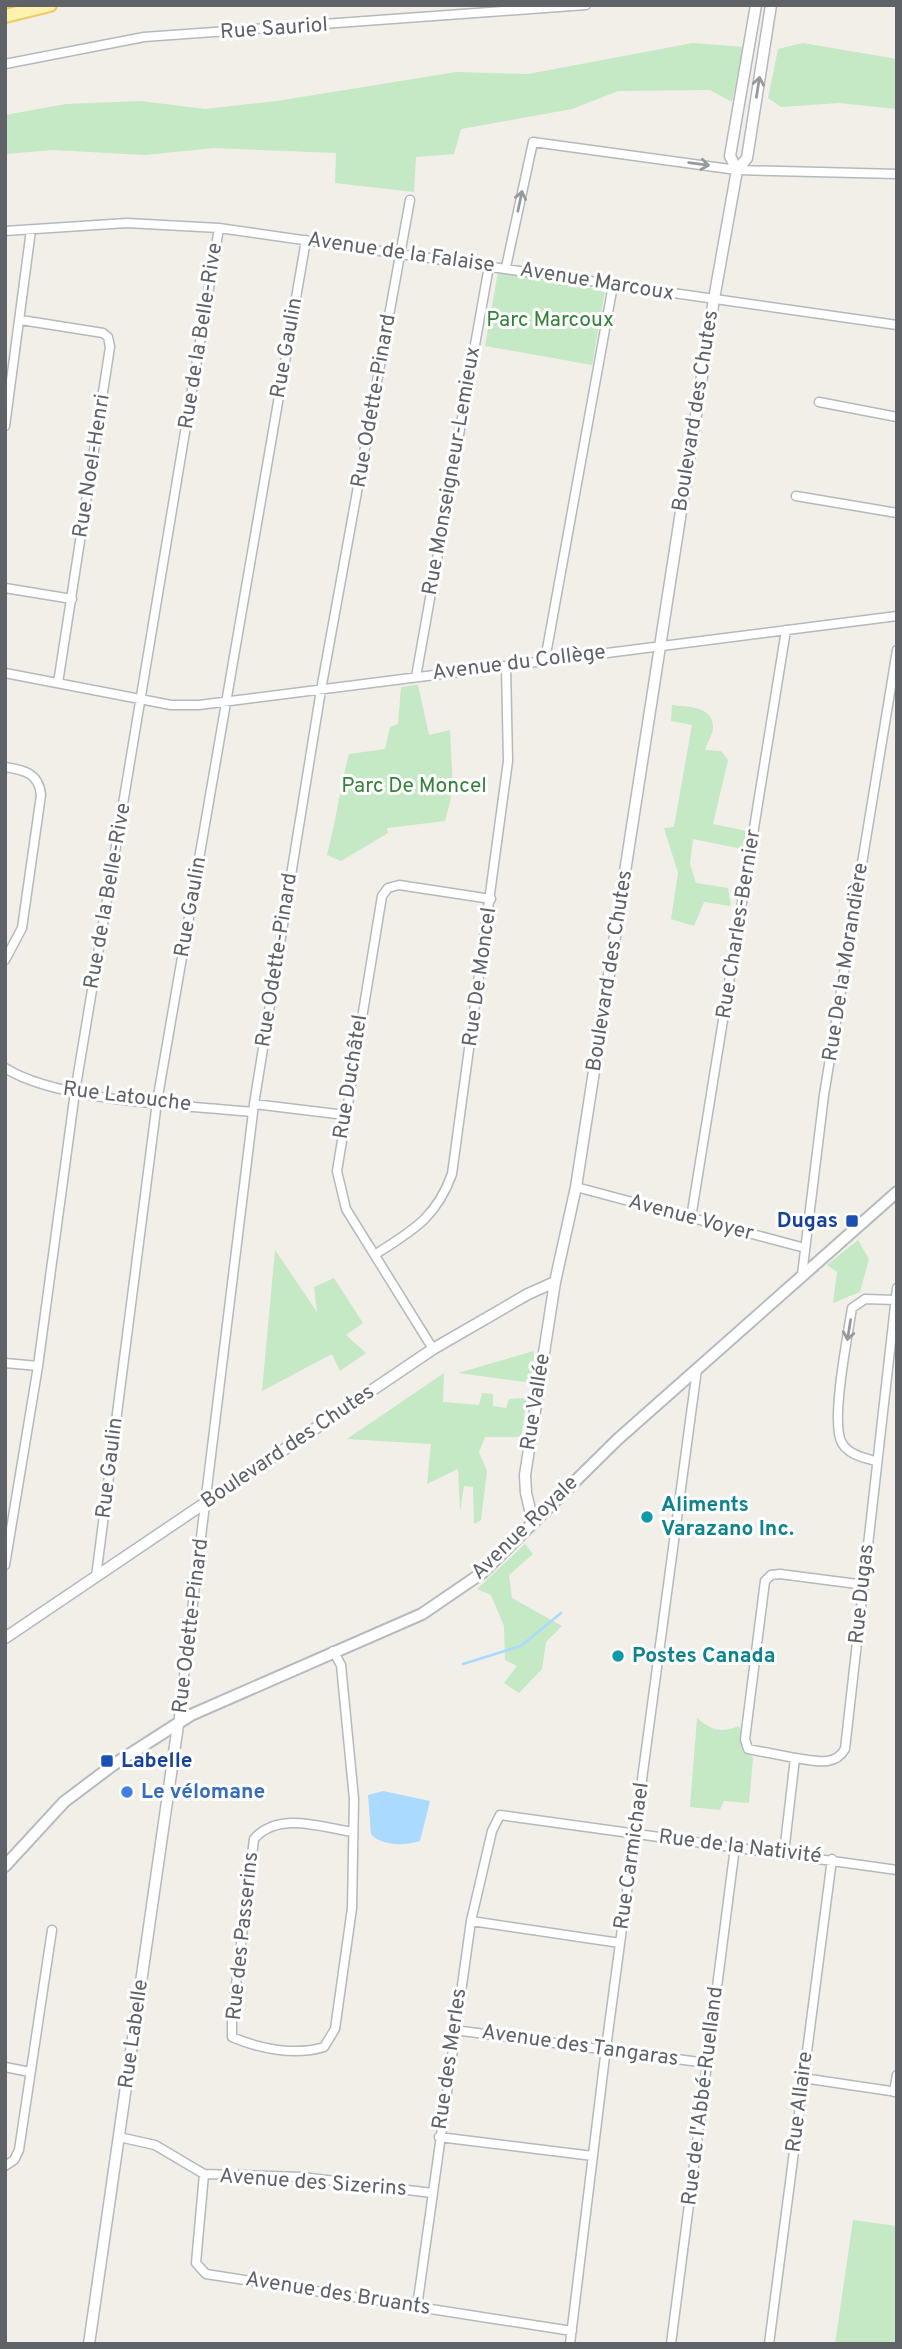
<svg xmlns="http://www.w3.org/2000/svg" width="902" height="2349" font-family="Overpass,sans-serif">
  <style>
    .green { fill: #c5e8c5 }
    .water { fill: #aadaff }
    .lines { fill: none; stroke-linecap: round; stroke-linejoin: round }
    .stream { stroke: #aadaff; stroke-width: 2.5 }
    .minor-casing { stroke: #b5b8bc; stroke-width: 11 }
    .tertiary-casing { stroke: #b5b8bc; stroke-width: 13 }
    .secondary-casing { stroke: #b6babf; stroke-width: 14 }
    .primary-casing { stroke: #f2c960; stroke-width: 16 }
    .minor { stroke: #fff; stroke-width: 8 }
    .tertiary { stroke: #fff; stroke-width: 10 }
    .secondary { stroke: #fff; stroke-width: 10 }
    .primary { stroke: #fff2af; stroke-width: 12 }
    .oneway { stroke: #979a9d }
    .transit-dot { fill: #1a4fb4; stroke: #fff; stroke-width: 2.5 }
    .culture-dot { fill: #0f9aa8; stroke: #fff; stroke-width: 2.5 }
    .shop-dot { fill: #3f7fe0; stroke: #fff; stroke-width: 2.5 }
    .labels { text-anchor: middle; dominant-baseline: central; stroke-width: 6; stroke-linejoin: round; paint-order: stroke }
    .street-label { font-size: 21px; fill: #5f6368; stroke: #fff }
    .park-label { font-size: 21px; fill: #348238; stroke: #fff }
    .transit-label { font-size: 21px; font-weight: bold; fill: #164399; stroke: #fff; text-anchor: end }
    .culture-label { font-size: 21px; font-weight: bold; fill: #0d838f; stroke: #fff; text-anchor: start }
    .shop-label { font-size: 21px; font-weight: bold; fill: #366cbe; stroke: #fff; text-anchor: start }
  </style>
  <rect width="100%" height="100%" fill="#f1efe8"/>
  <!-- green -->
  <path class="green" d="M 693,43 L 744,47 L 732,102 L 710,90 L 618,91 L 572,109 L 461,129 L 454,154 L 416,157 L 414,192 L 335,183 L 336,153 L 214,148 L 145,155 L 53,150 L 5,154 L 5,115 L 66,104 L 141,101 L 205,109 L 277,101 L 456,72 L 528,74 Z
    M 803,43 L 897,59 L 897,109 L 839,103 L 781,107 L 768,98 L 778,49 Z
    M 498,272 L 605,291 L 592,365 L 485,346 Z
    M 418,685 L 429,735 L 450,730 L 453,790 L 445,821 L 387,828 L 388,833 L 341,861 L 327,855 C 336,821 340,788 349,754 L 385,749 L 390,727 L 398,724 L 401,687 Z
    M 672,705 C 688,707 714,706 713,728 C 713,734 707,743 705,750 L 721,751 L 728,760 L 713,824 L 752,832 L 747,850 L 693,839 L 690,864 L 696,883 L 728,888 L 731,906 L 704,902 L 694,926 L 671,919 L 678,873 L 664,828 L 674,827 L 692,725 L 671,721 Z
    M 858,1240 L 869,1259 L 860,1292 L 833,1303 L 837,1272 L 827,1265 Z
    M 275,1250 L 317,1312 L 314,1287 L 334,1278 L 363,1323 L 346,1335 L 366,1353 L 340,1371 L 332,1354 L 262,1391 Z
    M 534,1351 L 533,1383 L 458,1373 Z
    M 444,1373 L 443,1402 L 479,1405 L 482,1393 L 493,1394 L 493,1406 L 506,1408 L 509,1399 L 527,1398 L 521,1437 L 485,1437 L 479,1452 L 487,1471 L 481,1520 L 474,1524 L 473,1487 L 464,1486 L 460,1512 L 458,1469 L 427,1484 L 431,1444 L 347,1439 Z
    M 525,1544 L 533,1554 L 509,1575 L 512,1598 L 562,1626 L 546,1642 L 542,1669 L 519,1693 L 504,1683 L 517,1666 L 505,1660 L 504,1626 L 491,1595 L 477,1589 Z
    M 697,1718 C 712,1731 721,1733 739,1726 L 753,1759 L 749,1803 L 724,1801 L 720,1810 L 690,1807 Z
    M 853,2220 L 897,2226 L 897,2344 L 835,2344 Z"/>
  <!-- water -->
  <path class="water" d="M 383,1791 L 430,1801 L 420,1841 C 405,1846 381,1846 371,1834 L 368,1795 Z"/>
  <g class="lines">
    <!-- stream -->
    <path class="stream" d="M 463,1664 L 521,1646 L 561,1613"/>
    <defs>
      <path id="minor" d="M 5,64 L 144,37 L 586,5
        M 5,231 L 127,223 L 219,228 L 897,325
        M 506,267 L 533,142 L 737,170 L 897,174
        M 21,320 L 103,333 L 108,337 L 110,347 L 58,683
        M 819,402 L 897,417
        M 5,426 L 31,230
        M 796,496 L 897,513
        M 5,588 L 72,599
        M 545,660 L 613,285
        M 5,673 L 171,705 L 199,705 L 897,616
        M 416,677 L 489,266
        M 5,767 C 24,770 39,773 41,795 L 22,928 L 5,960
        M 5,1068 C 59,1102 186,1105 253,1112
        M 254,1104 L 345,1115
        M 576,1187 L 805,1248
        M 691,1218 L 786,630
        M 376,1254 C 413,1230 436,1218 452,1174 L 508,761 L 506,666
        M 802,1275 L 824,1095 L 897,650
        M 433,1349 L 346,1209 L 337,1171 L 382,896 L 388,888 L 399,885 L 491,899
        M 5,1363 L 38,1366
        M 875,1461 C 863,1457 849,1455 842,1443 C 830,1424 848,1334 852,1308 L 865,1299 L 895,1300
        M 5,1565 L 38,1366 L 75,1092 L 219,228
        M 96,1577 L 157,1102 L 306,240
        M 333,1651 L 341,1665 L 354,1799 L 352,1908 L 335,2029 L 324,2047 C 295,2056 260,2049 232,2037 L 232,2017 L 254,1839 C 278,1811 321,1827 353,1832
        M 178,1725 L 254,1104 L 321,690 L 410,200
        M 795,1758 L 748,1749 L 745,1739 L 765,1581 L 771,1575 L 780,1574 L 865,1585
        M 784,1853 L 795,1758 C 813,1760 834,1768 845,1749 L 897,1288
        M 471,1921 L 620,1943
        M 454,2030 L 707,2063
        M 5,2067 L 30,2072
        M 803,2078 L 897,2092
        M 894,2092 L 897,2075
        M 119,2137 L 155,2145 L 204,2174 L 302,2177 L 432,2193
        M 439,2137 L 593,2156
        M 5,2166 L 14,2160 L 19,2150 L 52,1930
        M 204,2174 L 196,2263 L 206,2274 L 572,2331
        M 417,2307 L 471,1921 L 492,1831 L 500,1815 L 897,1870
        M 570,2344 L 606,2048 L 697,1369
        M 671,2344 L 735,1847
        M 769,2344 L 832,1859"/>
      <path id="tertiary" d="M 737,170 L 747,158 L 771,5
        M 737,170 L 730,156 L 756,5
        M 533,1522 L 526,1493 L 525,1475 L 555,1282 L 576,1187 L 714,299 L 737,170
        M 5,1638 L 433,1349 L 528,1294 L 555,1282
        M 89,2344 L 178,1725"/>
      <path id="secondary" d="M 5,1866 L 64,1802 L 113,1765 L 191,1715 L 422,1614 L 482,1573 L 618,1439 L 897,1192"/>
      <path id="primary" d="M 5,16 L 50,5"/>
    </defs>
    <!-- minor casing -->
    <use href="#minor" class="minor-casing"/>
    <!-- tertiary casing -->
    <use href="#tertiary" class="tertiary-casing"/>
    <!-- secondary casing -->
    <use href="#secondary" class="secondary-casing"/>
    <!-- primary casing -->
    <use href="#primary" class="primary-casing"/>
    <!-- minor -->
    <use href="#minor" class="minor"/>
    <!-- tertiary -->
    <use href="#tertiary" class="tertiary"/>
    <!-- secondary -->
    <use href="#secondary" class="secondary"/>
    <!-- primary -->
    <use href="#primary" class="primary"/>
  </g>
  <!-- one-way arrows -->
  <defs><path id="oneway-shaft" d="M-6 0H5M1.5-3L5.5 0L1.5 3" fill="none" stroke-width="1.6" stroke-linecap="round" stroke-linejoin="round" transform="scale(1.75)"/></defs>
  <g class="oneway">
    <use href="#oneway-shaft" transform="translate(758 87) rotate(-81)"/>
    <use href="#oneway-shaft" transform="translate(699 164) rotate(8)"/>
    <use href="#oneway-shaft" transform="translate(520 201) rotate(-78)"/>
    <use href="#oneway-shaft" transform="translate(849 1330) rotate(99)"/>
  </g>
  <!-- markers -->
  <g class="transit-dot">
    <rect x="845" y="1214" width="14" height="14" rx="3.5"/>
    <rect x="100" y="1754" width="14" height="14" rx="3.5"/>
  </g>
  <g class="culture-dot">
    <circle cx="647" cy="1517" r="7"/>
    <circle cx="618" cy="1656" r="7"/>
  </g>
  <circle class="shop-dot" cx="127" cy="1792" r="7"/>
  <g class="labels">
    <!-- street labels -->
    <g class="street-label">
      <text transform="translate(274 29) rotate(-4)">Rue Sauriol</text>
      <text transform="translate(401 253) rotate(8)">Avenue de la Falaise</text>
      <text transform="translate(597 282) rotate(9)">Avenue Marcoux</text>
      <text transform="translate(201 336) rotate(-81)">Rue de la Belle-Rive</text>
      <text transform="translate(287 348) rotate(-80)">Rue Gaulin</text>
      <text transform="translate(374 401) rotate(-80)">Rue Odette-Pinard</text>
      <text transform="translate(696 411) rotate(-81)">Boulevard des Chutes</text>
      <text transform="translate(92 466) rotate(-81)">Rue Noel-Henri</text>
      <text transform="translate(452 471) rotate(-80)">Rue Monseigneur-Lemieux</text>
      <text transform="translate(519 663) rotate(-7)">Avenue du Collège</text>
      <text transform="translate(108 896) rotate(-80)">Rue de la Belle-Rive</text>
      <text transform="translate(191 907) rotate(-80)">Rue Gaulin</text>
      <text transform="translate(739 924) rotate(-81)">Rue Charles-Bernier</text>
      <text transform="translate(277 960) rotate(-81)">Rue Odette-Pinard</text>
      <text transform="translate(846 962) rotate(-81)">Rue De la Morandière</text>
      <text transform="translate(610 971) rotate(-81)">Boulevard des Chutes</text>
      <text transform="translate(480 977) rotate(-82)">Rue De Moncel</text>
      <text transform="translate(351 1077) rotate(-81)">Rue Duchâtel</text>
      <text transform="translate(127 1097) rotate(7)">Rue Latouche</text>
      <text transform="translate(691 1218) rotate(15)">Avenue Voyer</text>
      <text transform="translate(536 1402) rotate(-81)">Rue Vallée</text>
      <text transform="translate(288 1447) rotate(-34)">Boulevard des Chutes</text>
      <text transform="translate(110 1468) rotate(-83)">Rue Gaulin</text>
      <text transform="translate(525 1528) rotate(-44)">Avenue Royale</text>
      <text transform="translate(862 1594) rotate(-84)">Rue Dugas</text>
      <text transform="translate(191 1626) rotate(-83)">Rue Odette-Pinard</text>
      <text transform="translate(740 1847) rotate(7)">Rue de la Nativité</text>
      <text transform="translate(632 1856) rotate(-82)">Rue Carmichael</text>
      <text transform="translate(243 1936) rotate(-84)">Rue des Passerins</text>
      <text transform="translate(134 2034) rotate(-82)">Rue Labelle</text>
      <text transform="translate(580 2046) rotate(8)">Avenue des Tangaras</text>
      <text transform="translate(450 2059) rotate(-82)">Rue des Merles</text>
      <text transform="translate(703 2096) rotate(-83)">Rue de l'Abbé-Ruelland</text>
      <text transform="translate(800 2102) rotate(-83)">Rue Allaire</text>
      <text transform="translate(313 2183) rotate(4)">Avenue des Sizerins</text>
      <text transform="translate(338 2294) rotate(9)">Avenue des Bruants</text>
    </g>
    <!-- park labels -->
    <g class="park-label">
      <text x="550" y="320">Parc Marcoux</text>
      <text x="414" y="786">Parc De Moncel</text>
    </g>
    <!-- transit labels -->
    <g class="transit-label">
      <text x="838" y="1221">Dugas</text>
      <text x="121" y="1761" text-anchor="start">Labelle</text>
    </g>
    <!-- culture labels -->
    <g class="culture-label">
      <text x="661" y="1505">Aliments<tspan x="661" dy="24">Varazano Inc.</tspan></text>
      <text x="632" y="1656">Postes Canada</text>
    </g>
    <!-- shop labels -->
    <g class="shop-label">
      <text x="141" y="1792">Le vélomane</text>
    </g>
  </g>
  <!-- border -->
  <rect width="902" height="2349" fill="none" stroke="#5f6368" stroke-width="14"/>
</svg>
